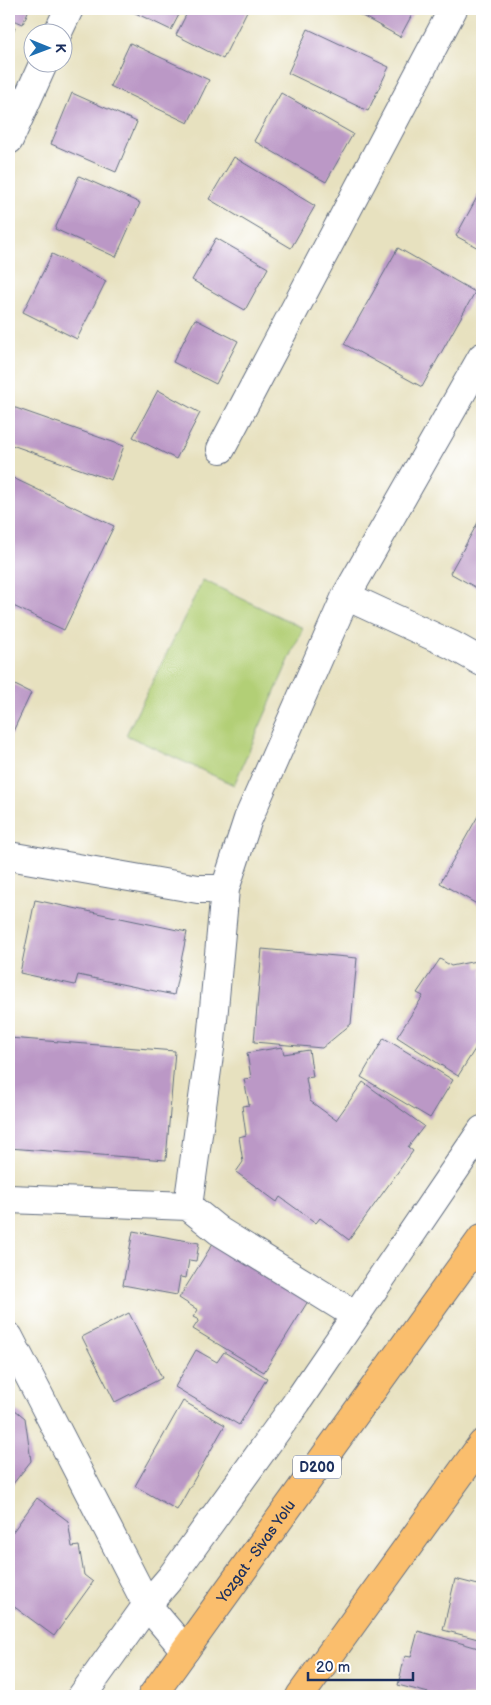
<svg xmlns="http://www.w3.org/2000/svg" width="491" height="1705" font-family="'Balsamiq Sans',sans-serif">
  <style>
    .green { fill: #b2cf76; stroke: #667f6a }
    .building { fill: #bb98c6 }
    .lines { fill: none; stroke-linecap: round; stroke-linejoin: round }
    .street-casing { stroke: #626d80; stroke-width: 30 }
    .highway-casing { stroke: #626d80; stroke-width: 30 }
    .street { stroke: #fff; stroke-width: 28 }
    .highway { stroke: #fabe6d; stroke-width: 28 }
    .labels { text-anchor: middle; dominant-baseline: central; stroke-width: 4.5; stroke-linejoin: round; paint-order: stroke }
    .shield { fill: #fff; stroke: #5f6d8e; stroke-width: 1 }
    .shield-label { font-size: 14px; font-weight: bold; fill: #1b2f5e }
    .street-label { font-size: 15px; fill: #1b2f5e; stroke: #fff }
  </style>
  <rect width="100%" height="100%" fill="#fff"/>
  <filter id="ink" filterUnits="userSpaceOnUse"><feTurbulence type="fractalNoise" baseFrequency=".02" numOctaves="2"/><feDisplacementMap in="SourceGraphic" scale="10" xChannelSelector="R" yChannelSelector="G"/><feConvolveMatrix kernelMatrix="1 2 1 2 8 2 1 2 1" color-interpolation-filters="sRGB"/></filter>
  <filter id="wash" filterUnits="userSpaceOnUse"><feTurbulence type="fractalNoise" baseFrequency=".0096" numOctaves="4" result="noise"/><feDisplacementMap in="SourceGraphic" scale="20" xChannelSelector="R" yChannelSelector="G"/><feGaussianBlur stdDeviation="1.12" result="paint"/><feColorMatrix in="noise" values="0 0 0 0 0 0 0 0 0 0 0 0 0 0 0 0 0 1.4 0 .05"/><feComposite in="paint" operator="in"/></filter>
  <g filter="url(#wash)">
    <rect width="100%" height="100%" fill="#e7e1bf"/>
    <!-- green -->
    <path class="green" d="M 203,580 L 303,628 L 234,785 L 126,735 Z"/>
    <g id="blocks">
      <!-- building -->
      <path class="building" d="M 9,9 L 29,9 L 23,24 L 9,18 Z
        M 127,9 L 182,9 L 171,30 Z
        M 189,9 L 248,9 L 223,59 L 176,35 Z
        M 357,9 L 415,9 L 400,37 L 355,12 Z
        M 9,26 L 15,28 L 9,44 Z
        M 308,29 L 389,67 L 368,111 L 288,73 Z
        M 130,43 L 209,80 L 188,123 L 110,86 Z
        M 72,93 L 137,122 L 116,172 L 51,144 Z
        M 281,93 L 353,134 L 326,182 L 254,141 Z
        M 234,157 L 315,206 L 291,248 L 209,199 Z
        M 79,176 L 140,203 L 116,257 L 55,229 Z
        M 482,188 L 482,250 L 456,236 Z
        M 216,238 L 268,268 L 245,310 L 192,280 Z
        M 398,248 L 475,292 L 422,387 L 344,344 Z
        M 52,254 L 106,281 L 77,339 L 23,312 Z
        M 195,319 L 238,341 L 216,384 L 173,362 Z
        M 158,390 L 200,413 L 176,459 L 133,437 Z
        M 10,406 L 124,446 L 111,480 L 9,444 Z
        M 9,476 L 114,526 L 64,630 L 9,604 Z
        M 482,515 L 482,591 L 450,573 Z
        M 9,682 L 31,693 L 9,740 Z
        M 482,809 L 482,907 L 440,883 Z
        M 35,900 L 187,932 L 174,995 L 78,975 L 75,985 L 20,973 Z
        M 262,949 L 357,958 L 351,1024 L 322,1048 L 254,1042 Z
        M 440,959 L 451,966 L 476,961 L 478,968 L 482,967 L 482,1038 L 458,1076 L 397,1037 L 423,996 L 417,993 Z
        M 9,1038 L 175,1051 L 166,1160 L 9,1148 Z
        M 384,1038 L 453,1080 L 430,1118 L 361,1077 Z
        M 282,1047 L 284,1054 L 309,1050 L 313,1077 L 306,1078 L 310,1101 L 336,1120 L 363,1082 L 424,1126 L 408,1147 L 413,1151 L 349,1240 L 320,1218 L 316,1223 L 280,1197 L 277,1202 L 236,1172 L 243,1162 L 239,1137 L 246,1135 L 242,1106 L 249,1105 L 244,1079 L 251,1078 L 247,1053 Z
        M 133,1231 L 199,1243 L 196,1261 L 189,1260 L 186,1278 L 180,1277 L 177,1295 L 123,1285 Z
        M 215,1240 L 310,1298 L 264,1372 L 193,1329 L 199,1320 L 193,1317 L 198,1310 L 179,1298 Z
        M 129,1313 L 162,1378 L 115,1402 L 82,1337 Z
        M 196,1350 L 217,1362 L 224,1352 L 267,1378 L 239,1425 L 175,1387 Z
        M 183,1401 L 225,1425 L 177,1510 L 135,1486 Z
        M 9,1405 L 25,1418 L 31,1461 L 9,1489 Z
        M 37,1498 L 68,1521 L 72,1547 L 79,1546 L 84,1575 L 93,1582 L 54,1636 L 9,1603 L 9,1537 Z
        M 455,1579 L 482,1586 L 482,1640 L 443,1630 Z
        M 418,1631 L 482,1649 L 482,1696 L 440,1696 L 398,1685 L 405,1656 L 411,1657 Z
        M 386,1692 L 402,1695 L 402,1696 L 385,1696 Z"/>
    </g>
  </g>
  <g filter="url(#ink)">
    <use href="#blocks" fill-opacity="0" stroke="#626d80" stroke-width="1"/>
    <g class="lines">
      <defs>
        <path id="street" d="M 58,32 L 69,9
          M 9,140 L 44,62
          M 221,449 L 453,9
          M 346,596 L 452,645 L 482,662
          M 9,856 L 198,889 L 225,889 L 248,819 L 346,596 L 482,357
          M 9,1199 L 188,1206 L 219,1231 L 355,1315
          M 188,1206 L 211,1041 L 225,889
          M 9,1337 L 147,1605 L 185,1650
          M 82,1696 L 147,1605 L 171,1577 L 297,1402 L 482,1130"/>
        <g id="highway">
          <path id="s1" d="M 152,1696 L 482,1238"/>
          <path d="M 300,1696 L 482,1444"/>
        </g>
      </defs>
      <!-- street casing -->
      <use href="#street" class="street-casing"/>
      <!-- highway casing -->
      <use href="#highway" class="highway-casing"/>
      <!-- street -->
      <use href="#street" class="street"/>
      <!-- highway -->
      <use href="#highway" class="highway"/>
    </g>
  </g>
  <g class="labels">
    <!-- shield labels -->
    <rect class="shield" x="293" y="1455.5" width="48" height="23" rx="4"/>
    <g class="shield-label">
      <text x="317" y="1467">D200</text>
    </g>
    <!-- street labels -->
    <g class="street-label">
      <text stroke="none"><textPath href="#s1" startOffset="178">Yozgat - Sivas Yolu</textPath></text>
    </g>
  </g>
  <!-- margin -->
  <rect width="491" height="1705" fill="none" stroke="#fff" stroke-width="30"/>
  <!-- north arrow -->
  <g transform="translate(48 48) rotate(91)"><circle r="24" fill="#ffffff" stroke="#a4acbf"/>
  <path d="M0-4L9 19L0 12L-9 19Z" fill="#1f6fb2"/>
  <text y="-8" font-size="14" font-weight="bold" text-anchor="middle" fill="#1b2f5e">K</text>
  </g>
  <!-- scale -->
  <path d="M308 1672v8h105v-8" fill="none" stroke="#1b2f5e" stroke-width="2.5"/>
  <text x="316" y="1672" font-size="15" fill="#1b2f5e" stroke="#ffffff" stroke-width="4" paint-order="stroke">20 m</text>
</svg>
